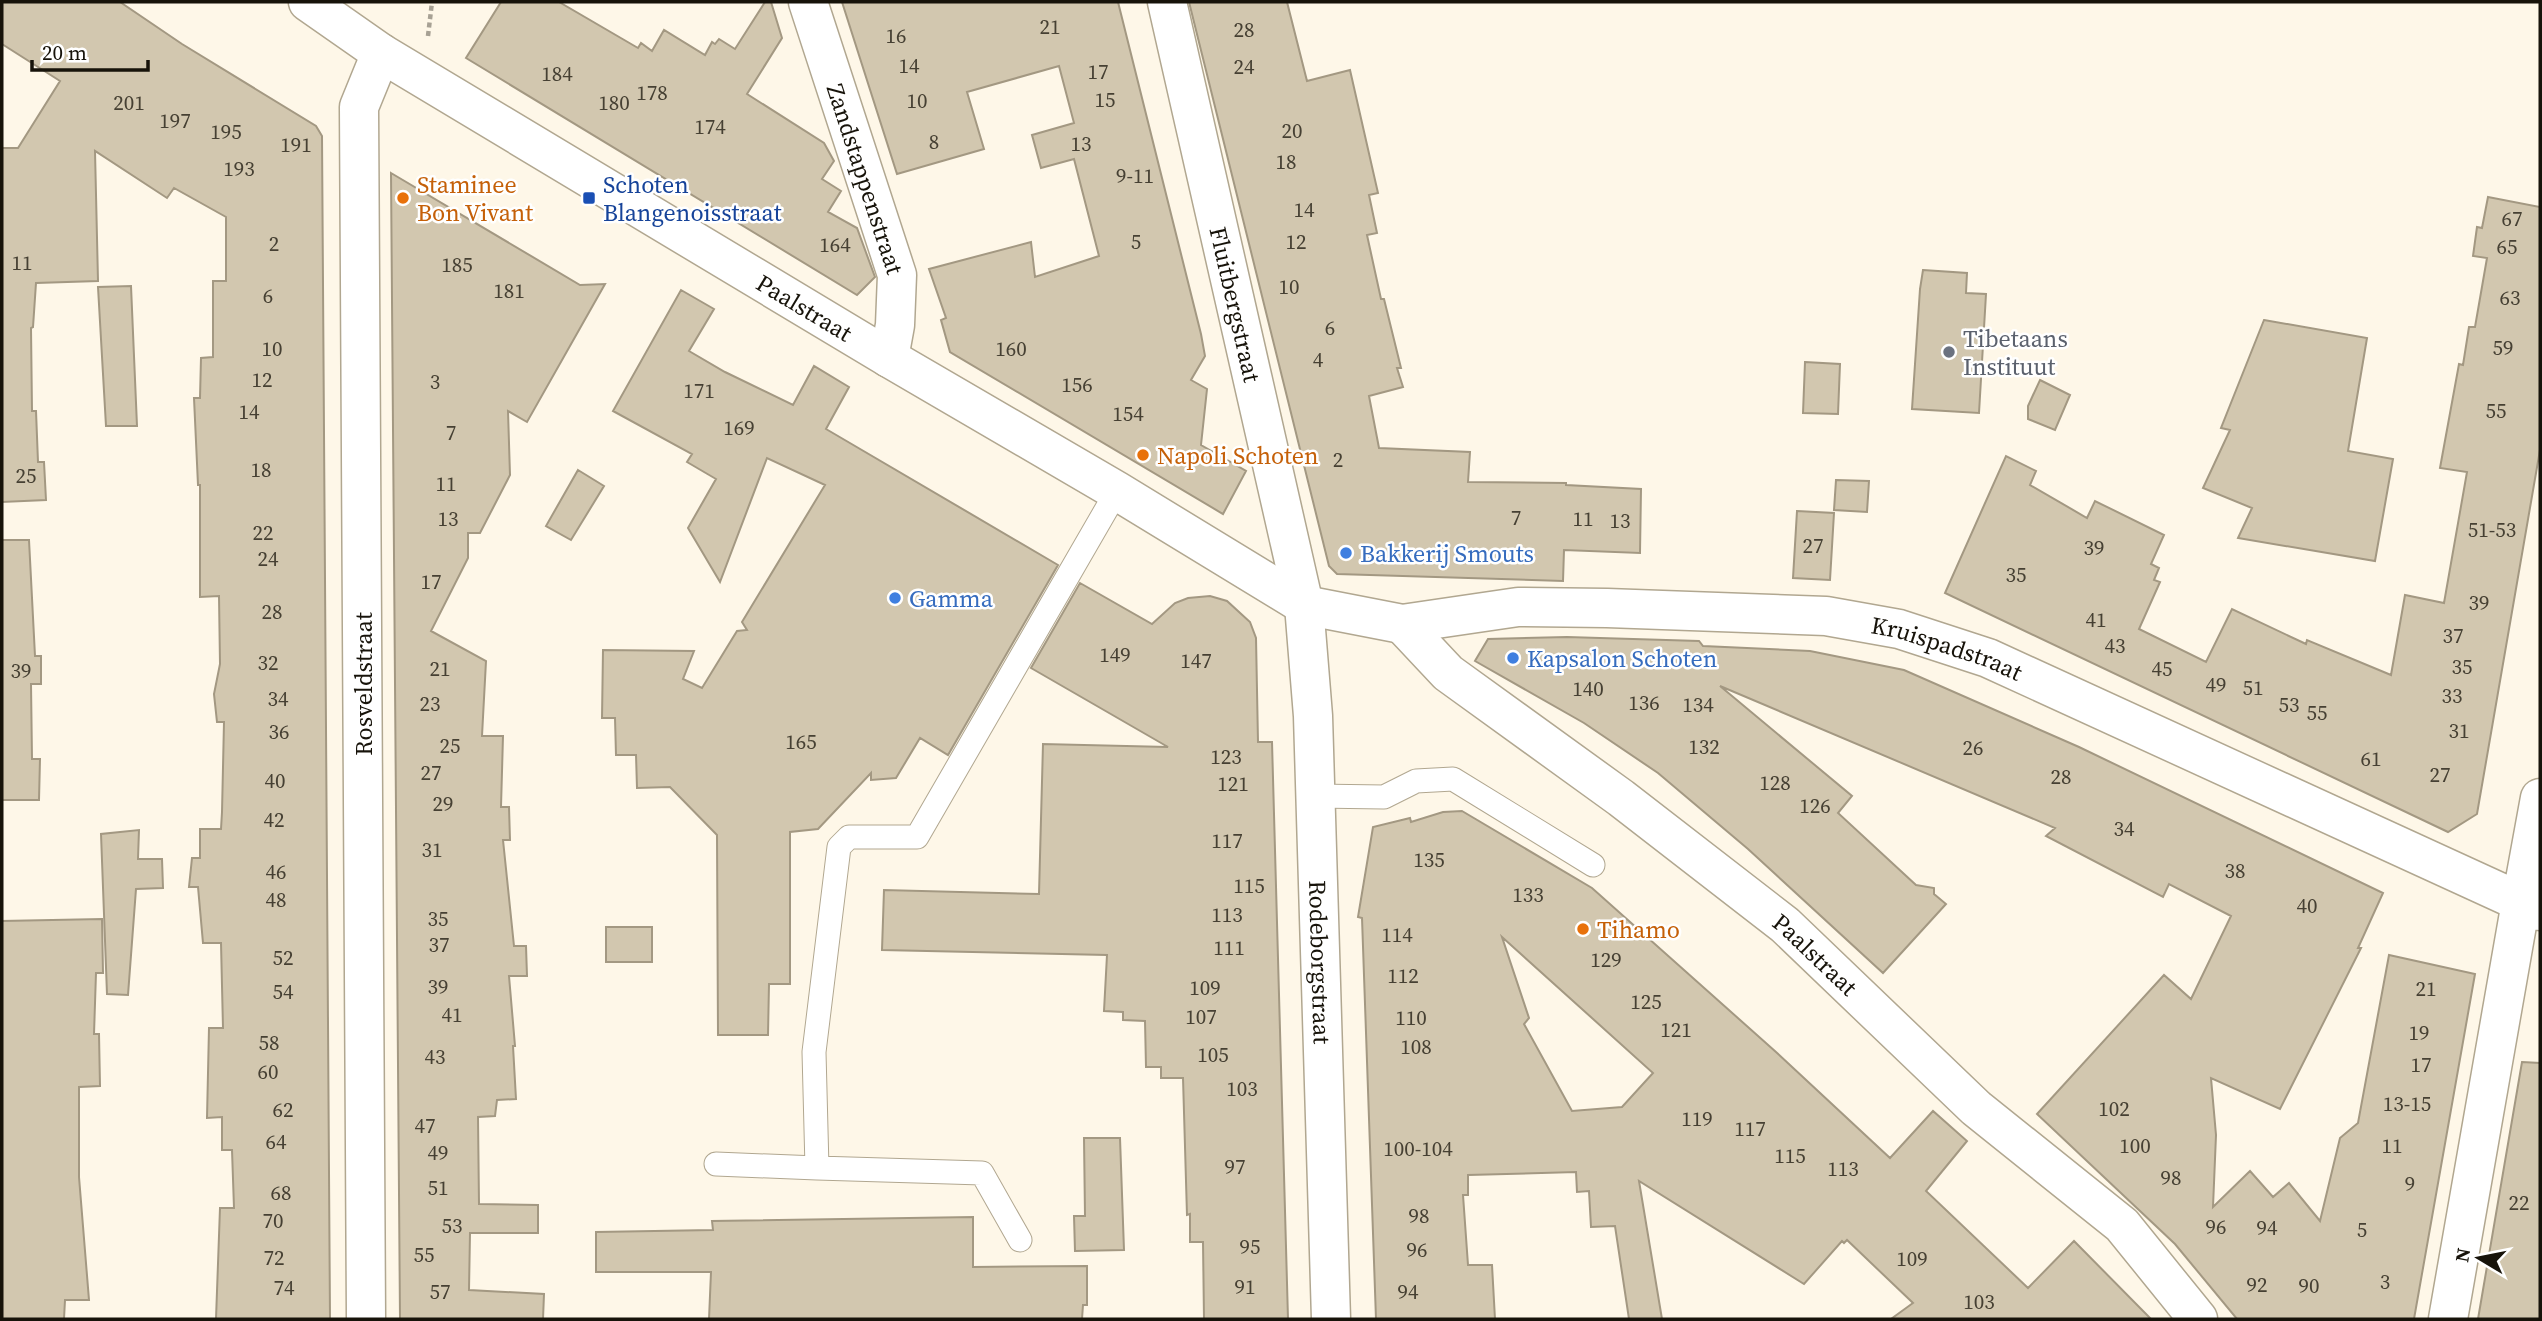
<svg xmlns="http://www.w3.org/2000/svg" width="2542" height="1321" font-family="'Source Serif 4',serif">
  <style>
    .building { fill: #d2c7af; stroke: #a39882; stroke-width: 2; fill-rule: evenodd }
    .lines { fill: none; stroke-linecap: round; stroke-linejoin: round }
    .lane-casing { stroke: #b1a790; stroke-width: 25 }
    .street-casing { stroke: #b1a790; stroke-width: 41 }
    .secondary-casing { stroke: #b1a790; stroke-width: 41 }
    .path { stroke: #a7a194; stroke-width: 4.5; stroke-dasharray: 5 3.5; stroke-linecap: butt }
    .lane { stroke: #fff; stroke-width: 23 }
    .street { stroke: #fff; stroke-width: 38 }
    .secondary { stroke: #fff; stroke-width: 38 }
    .food-dot { fill: #e8710a; stroke: #fff; stroke-width: 2.5 }
    .transit-dot { fill: #1a4fb4; stroke: #fff; stroke-width: 2.5 }
    .worship-dot { fill: #6b7280; stroke: #fff; stroke-width: 2.5 }
    .shop-dot { fill: #3f7fe0; stroke: #fff; stroke-width: 2.5 }
    .labels { text-anchor: middle; dominant-baseline: central; stroke-width: 5; stroke-linejoin: round; paint-order: stroke }
    .number-label { font-size: 21px; fill: #464033 }
    .street-label { font-size: 24px; fill: #17130a; stroke: #fff }
    .food-label { font-size: 24px; fill: #c56008; stroke: #fff; text-anchor: start }
    .transit-label { font-size: 24px; fill: #164399; stroke: #fff; text-anchor: start }
    .worship-label { font-size: 24px; fill: #5b616d; stroke: #fff; text-anchor: start }
    .shop-label { font-size: 24px; fill: #366cbe; stroke: #fff; text-anchor: start }
  </style>
  <rect width="100%" height="100%" fill="#fef7e8"/>
  <!-- building -->
  <path class="building" d="M 2,2 L 120,2 L 182,44 L 316,126 L 322,136 L 330,1319 L 216,1319 L 220,1208 L 234,1208 L 232,1150 L 222,1150 L 222,1117 L 207,1118 L 209,1028 L 223,1028 L 221,943 L 203,943 L 198,887 L 189,887 L 192,858 L 200,858 L 200,829 L 221,829 L 222,812 L 224,722 L 217,722 L 214,694 L 220,664 L 219,596 L 200,597 L 200,485 L 198,485 L 194,398 L 200,398 L 201,358 L 213,357 L 213,281 L 226,281 L 226,217 L 174,188 L 167,198 L 95,151 L 98,281 L 36,283 L 33,327 L 31,328 L 32,411 L 36,411 L 38,462 L 44,462 L 46,500 L 2,502 L 2,148 L 18,148 L 60,81 L 2,44 Z
    M 501,2 L 559,2 L 638,48 L 641,43 L 652,51 L 664,30 L 705,55 L 712,42 L 715,44 L 719,39 L 735,49 L 765,2 L 771,2 L 782,38 L 747,94 L 824,143 L 834,161 L 822,179 L 841,191 L 828,212 L 857,228 L 875,277 L 857,295 L 466,58 Z
    M 842,2 L 1118,2 L 1201,334 L 1205,356 L 1191,380 L 1207,389 L 1201,445 L 1246,471 L 1223,514 L 950,352 L 941,320 L 946,318 L 929,269 L 1031,242 L 1035,277 L 1099,256 L 1074,159 L 1041,168 L 1032,135 L 1074,123 L 1059,66 L 967,92 L 984,149 L 897,174 Z
    M 1189,2 L 1287,2 L 1307,81 L 1350,70 L 1378,193 L 1369,195 L 1377,233 L 1367,235 L 1381,299 L 1384,299 L 1401,368 L 1397,368 L 1403,387 L 1369,396 L 1379,448 L 1470,452 L 1468,482 L 1566,483 L 1566,485 L 1641,489 L 1640,553 L 1564,550 L 1563,581 L 1337,574 L 1329,566 Z
    M 391,173 L 580,285 L 605,284 L 527,422 L 508,411 L 510,475 L 480,533 L 468,533 L 468,558 L 431,631 L 486,661 L 482,736 L 503,736 L 501,807 L 509,807 L 510,840 L 503,840 L 514,946 L 526,946 L 527,976 L 509,976 L 515,1046 L 513,1046 L 516,1099 L 497,1100 L 495,1116 L 478,1117 L 479,1204 L 538,1205 L 538,1233 L 470,1233 L 469,1290 L 544,1294 L 543,1319 L 400,1319 Z
    M 2488,197 L 2540,207 L 2540,450 L 2477,814 L 2448,832 L 1945,593 L 2006,456 L 2036,471 L 2030,485 L 2087,518 L 2095,501 L 2164,535 L 2151,564 L 2159,568 L 2154,580 L 2160,582 L 2139,629 L 2206,662 L 2232,609 L 2306,644 L 2307,640 L 2391,675 L 2405,595 L 2444,603 L 2467,472 L 2440,468 L 2459,364 L 2463,365 L 2469,327 L 2475,327 L 2487,258 L 2473,256 L 2477,227 L 2482,228 Z
    M 1923,270 L 1967,273 L 1966,293 L 1986,294 L 1979,413 L 1912,409 L 1920,289 Z
    M 131,286 L 137,426 L 106,426 L 98,287 Z
    M 681,290 L 714,309 L 689,351 L 725,372 L 793,405 L 814,366 L 849,387 L 826,429 L 1058,565 L 948,755 L 920,738 L 896,778 L 871,780 L 871,773 L 818,829 L 790,832 L 790,984 L 769,984 L 768,1035 L 718,1035 L 717,835 L 670,787 L 637,788 L 636,755 L 616,755 L 615,718 L 602,718 L 603,650 L 694,651 L 683,679 L 702,688 L 737,631 L 747,630 L 742,622 L 825,485 L 767,458 L 720,582 L 688,528 L 716,479 L 687,462 L 692,454 L 613,411 Z
    M 2264,320 L 2367,338 L 2348,451 L 2393,459 L 2375,561 L 2238,538 L 2252,508 L 2203,488 L 2230,430 L 2221,428 Z
    M 1805,362 L 1840,364 L 1838,414 L 1803,413 Z
    M 2040,380 L 2070,395 L 2055,430 L 2028,419 L 2028,406 Z
    M 578,470 L 604,486 L 571,540 L 546,526 Z
    M 1836,480 L 1869,481 L 1867,512 L 1834,510 Z
    M 1797,511 L 1834,513 L 1830,580 L 1793,578 Z
    M 2,540 L 29,540 L 35,656 L 41,656 L 41,684 L 31,684 L 32,759 L 40,759 L 39,800 L 2,800 Z
    M 1080,583 L 1152,624 L 1175,603 L 1188,598 L 1210,596 L 1227,601 L 1250,622 L 1256,638 L 1258,742 L 1272,742 L 1288,1319 L 1204,1319 L 1203,1242 L 1190,1242 L 1190,1214 L 1187,1215 L 1183,1078 L 1161,1078 L 1161,1067 L 1146,1067 L 1145,1021 L 1123,1020 L 1123,1012 L 1104,1011 L 1107,955 L 882,950 L 884,890 L 1039,894 L 1043,744 L 1168,747 L 1031,668 Z
    M 1567,637 L 1699,641 L 1703,646 L 1810,651 L 1904,670 L 2079,747 L 2383,893 L 2358,948 L 2361,948 L 2280,1109 L 2211,1078 L 2216,1135 L 2213,1207 L 2250,1171 L 2273,1197 L 2289,1183 L 2320,1221 L 2340,1138 L 2358,1123 L 2389,955 L 2475,974 L 2414,1319 L 2237,1319 L 2175,1244 L 2037,1114 L 2164,975 L 2191,999 L 2231,916 L 2169,884 L 2163,897 L 2046,836 L 2055,828 L 1720,686 L 1852,796 L 1838,813 L 1916,885 L 1934,888 L 1934,894 L 1946,904 L 1883,973 L 1748,849 L 1658,773 L 1584,723 L 1475,661 L 1488,639 Z
    M 1462,811 L 1592,888 L 1776,1052 L 1890,1158 L 1933,1111 L 1967,1141 L 1926,1191 L 2028,1288 L 2074,1241 L 2151,1319 L 1891,1319 L 1913,1303 L 1847,1240 L 1844,1243 L 1842,1241 L 1804,1284 L 1639,1181 L 1662,1319 L 1629,1319 L 1615,1226 L 1591,1227 L 1589,1191 L 1577,1192 L 1576,1172 L 1468,1175 L 1468,1195 L 1463,1195 L 1468,1265 L 1492,1265 L 1495,1319 L 1376,1319 L 1362,918 L 1358,917 L 1373,827 L 1410,818 L 1411,822 L 1443,812 ZM 1502,937 L 1653,1073 L 1622,1107 L 1572,1111 L 1524,1024 L 1529,1018 Z
    M 139,830 L 138,859 L 162,859 L 163,888 L 136,889 L 128,995 L 107,994 L 101,834 Z
    M 102,919 L 103,973 L 96,973 L 94,1034 L 99,1034 L 100,1086 L 79,1087 L 79,1177 L 89,1300 L 65,1300 L 64,1319 L 2,1319 L 2,921 Z
    M 606,927 L 652,927 L 652,962 L 606,962 Z
    M 2522,1062 L 2540,1063 L 2540,1319 L 2478,1319 Z
    M 1084,1138 L 1120,1138 L 1124,1250 L 1075,1251 L 1074,1216 L 1085,1216 Z
    M 973,1217 L 973,1267 L 1087,1266 L 1087,1305 L 1083,1305 L 1082,1319 L 709,1319 L 711,1272 L 596,1272 L 596,1232 L 713,1230 L 712,1221 Z"/>
  <g class="lines">
    <defs>
      <path id="lane" d="M 1315,796 L 1384,797 L 1416,781 L 1453,779 L 1593,865
        M 716,1164 L 817,1168
        M 1020,1240 L 982,1173 L 817,1168 L 814,1052 L 839,847 L 849,837 L 917,837 L 1117,491"/>
      <g id="street">
        <path id="s1" d="M 808,2 L 897,275 L 895,325 L 889,358"/>
        <path id="s2" d="M 1167,2 L 1304,605 L 1313,716 L 1331,1319"/>
        <path id="s3" d="M 1402,624 L 1448,673 L 1621,798 L 1785,925 L 1976,1108 L 2122,1225 L 2198,1319"/>
        <path d="M 366,1319 L 359,107 L 381,53"/>
        <path d="M 2448,1319 L 2521,902 L 2540,911"/>
      </g>
      <g id="secondary">
        <path id="s4" d="M 308,2 L 381,53 L 889,358 L 1117,491 L 1304,605 L 1402,624 L 1518,607 L 1607,608 L 1826,616 L 1899,629 L 1988,658 L 2521,902 L 2540,798"/>
      </g>
    </defs>
    <!-- lane casing -->
    <use href="#lane" class="lane-casing"/>
    <!-- street casing -->
    <use href="#street" class="street-casing"/>
    <!-- secondary casing -->
    <use href="#secondary" class="secondary-casing"/>
    <!-- path -->
    <path class="path" d="M 428,36 L 432,2"/>
    <!-- lane -->
    <use href="#lane" class="lane"/>
    <!-- street -->
    <use href="#street" class="street"/>
    <!-- secondary -->
    <use href="#secondary" class="secondary"/>
  </g>
  <!-- markers -->
  <g class="food-dot">
    <circle cx="403" cy="198" r="7"/>
    <circle cx="1143" cy="455" r="7"/>
    <circle cx="1583" cy="929" r="7"/>
  </g>
  <rect class="transit-dot" x="582" y="191" width="14" height="14" rx="3.5"/>
  <circle class="worship-dot" cx="1949" cy="352" r="7"/>
  <g class="shop-dot">
    <circle cx="1346" cy="553" r="7"/>
    <circle cx="895" cy="598" r="7"/>
    <circle cx="1513" cy="658" r="7"/>
  </g>
  <g class="labels">
    <!-- number labels -->
    <g class="number-label">
      <text x="1050" y="26">21</text>
      <text x="1244" y="29">28</text>
      <text x="896" y="35">16</text>
      <text x="909" y="65">14</text>
      <text x="1244" y="66">24</text>
      <text x="1098" y="71">17</text>
      <text x="557" y="73">184</text>
      <text x="652" y="92">178</text>
      <text x="1105" y="99">15</text>
      <text x="917" y="100">10</text>
      <text x="129" y="102">201</text>
      <text x="614" y="102">180</text>
      <text x="175" y="120">197</text>
      <text x="710" y="126">174</text>
      <text x="1292" y="130">20</text>
      <text x="226" y="131">195</text>
      <text x="934" y="141">8</text>
      <text x="1081" y="143">13</text>
      <text x="296" y="144">191</text>
      <text x="1286" y="161">18</text>
      <text x="239" y="168">193</text>
      <text x="1135" y="175">9-11</text>
      <text x="1304" y="209">14</text>
      <text x="2512" y="218">67</text>
      <text x="1136" y="241">5</text>
      <text x="1296" y="241">12</text>
      <text x="274" y="243">2</text>
      <text x="835" y="244">164</text>
      <text x="2507" y="246">65</text>
      <text x="22" y="262">11</text>
      <text x="457" y="264">185</text>
      <text x="1289" y="286">10</text>
      <text x="509" y="290">181</text>
      <text x="268" y="295">6</text>
      <text x="2510" y="297">63</text>
      <text x="1330" y="327">6</text>
      <text x="2503" y="347">59</text>
      <text x="272" y="348">10</text>
      <text x="1011" y="348">160</text>
      <text x="1318" y="359">4</text>
      <text x="262" y="379">12</text>
      <text x="435" y="381">3</text>
      <text x="1077" y="384">156</text>
      <text x="699" y="390">171</text>
      <text x="2496" y="410">55</text>
      <text x="249" y="411">14</text>
      <text x="1128" y="413">154</text>
      <text x="739" y="427">169</text>
      <text x="451" y="432">7</text>
      <text x="1338" y="459">2</text>
      <text x="261" y="469">18</text>
      <text x="26" y="475">25</text>
      <text x="446" y="483">11</text>
      <text x="1516" y="517">7</text>
      <text x="448" y="518">13</text>
      <text x="1583" y="518">11</text>
      <text x="1620" y="520">13</text>
      <text x="2492" y="529">51-53</text>
      <text x="263" y="532">22</text>
      <text x="1813" y="545">27</text>
      <text x="2094" y="547">39</text>
      <text x="268" y="558">24</text>
      <text x="2016" y="574">35</text>
      <text x="431" y="581">17</text>
      <text x="2479" y="602">39</text>
      <text x="272" y="611">28</text>
      <text x="2096" y="619">41</text>
      <text x="2453" y="635">37</text>
      <text x="2115" y="645">43</text>
      <text x="1115" y="654">149</text>
      <text x="1196" y="660">147</text>
      <text x="268" y="662">32</text>
      <text x="2462" y="666">35</text>
      <text x="440" y="668">21</text>
      <text x="2162" y="668">45</text>
      <text x="21" y="670">39</text>
      <text x="2216" y="684">49</text>
      <text x="2253" y="687">51</text>
      <text x="1588" y="688">140</text>
      <text x="2452" y="695">33</text>
      <text x="278" y="698">34</text>
      <text x="1644" y="702">136</text>
      <text x="430" y="703">23</text>
      <text x="1698" y="704">134</text>
      <text x="2289" y="704">53</text>
      <text x="2317" y="712">55</text>
      <text x="2459" y="730">31</text>
      <text x="279" y="731">36</text>
      <text x="801" y="741">165</text>
      <text x="450" y="745">25</text>
      <text x="1704" y="746">132</text>
      <text x="1973" y="747">26</text>
      <text x="1226" y="756">123</text>
      <text x="2371" y="758">61</text>
      <text x="431" y="772">27</text>
      <text x="2440" y="774">27</text>
      <text x="2061" y="776">28</text>
      <text x="275" y="780">40</text>
      <text x="1775" y="782">128</text>
      <text x="1233" y="783">121</text>
      <text x="443" y="803">29</text>
      <text x="1815" y="805">126</text>
      <text x="274" y="819">42</text>
      <text x="2124" y="828">34</text>
      <text x="1227" y="840">117</text>
      <text x="432" y="849">31</text>
      <text x="1429" y="859">135</text>
      <text x="2235" y="870">38</text>
      <text x="276" y="871">46</text>
      <text x="1249" y="885">115</text>
      <text x="1528" y="894">133</text>
      <text x="276" y="899">48</text>
      <text x="2307" y="905">40</text>
      <text x="1227" y="914">113</text>
      <text x="438" y="918">35</text>
      <text x="1397" y="934">114</text>
      <text x="439" y="944">37</text>
      <text x="1229" y="947">111</text>
      <text x="283" y="957">52</text>
      <text x="1606" y="959">129</text>
      <text x="1403" y="975">112</text>
      <text x="438" y="986">39</text>
      <text x="1205" y="987">109</text>
      <text x="2426" y="988">21</text>
      <text x="283" y="991">54</text>
      <text x="1646" y="1001">125</text>
      <text x="452" y="1014">41</text>
      <text x="1201" y="1016">107</text>
      <text x="1411" y="1017">110</text>
      <text x="1676" y="1029">121</text>
      <text x="2419" y="1032">19</text>
      <text x="269" y="1042">58</text>
      <text x="1416" y="1046">108</text>
      <text x="1213" y="1054">105</text>
      <text x="435" y="1056">43</text>
      <text x="2421" y="1064">17</text>
      <text x="268" y="1071">60</text>
      <text x="1242" y="1088">103</text>
      <text x="2407" y="1103">13-15</text>
      <text x="2114" y="1108">102</text>
      <text x="283" y="1109">62</text>
      <text x="1697" y="1118">119</text>
      <text x="425" y="1125">47</text>
      <text x="1750" y="1128">117</text>
      <text x="276" y="1141">64</text>
      <text x="2135" y="1145">100</text>
      <text x="2392" y="1145">11</text>
      <text x="1418" y="1148">100-104</text>
      <text x="438" y="1152">49</text>
      <text x="1790" y="1155">115</text>
      <text x="1235" y="1166">97</text>
      <text x="1843" y="1168">113</text>
      <text x="2171" y="1177">98</text>
      <text x="2410" y="1183">9</text>
      <text x="438" y="1187">51</text>
      <text x="281" y="1192">68</text>
      <text x="2519" y="1202">22</text>
      <text x="1419" y="1215">98</text>
      <text x="273" y="1220">70</text>
      <text x="452" y="1225">53</text>
      <text x="2216" y="1226">96</text>
      <text x="2267" y="1227">94</text>
      <text x="2362" y="1229">5</text>
      <text x="1250" y="1246">95</text>
      <text x="1417" y="1249">96</text>
      <text x="424" y="1254">55</text>
      <text x="274" y="1257">72</text>
      <text x="1912" y="1258">109</text>
      <text x="2385" y="1281">3</text>
      <text x="2257" y="1284">92</text>
      <text x="2309" y="1285">90</text>
      <text x="1245" y="1286">91</text>
      <text x="284" y="1287">74</text>
      <text x="440" y="1291">57</text>
      <text x="1408" y="1291">94</text>
      <text x="1979" y="1301">103</text>
    </g>
    <!-- street labels -->
    <g class="street-label">
      <text stroke="none"><textPath href="#s1" startOffset="186">Zandstappenstraat</textPath></text>
      <text stroke="none"><textPath href="#s2" startOffset="310">Fluitbergstraat</textPath></text>
      <text stroke="none"><textPath href="#s4" startOffset="583">Paalstraat</textPath></text>
      <text stroke="none"><textPath href="#s4" startOffset="1815">Kruispadstraat</textPath></text>
      <text transform="translate(363 684) rotate(-90)">Rosveldstraat</text>
      <text stroke="none"><textPath href="#s3" startOffset="530">Paalstraat</textPath></text>
      <text stroke="none"><textPath href="#s2" startOffset="976">Rodeborgstraat</textPath></text>
    </g>
    <!-- food labels -->
    <g class="food-label">
      <text x="417" y="184">Staminee<tspan x="417" dy="28">Bon Vivant</tspan></text>
      <text x="1157" y="455">Napoli Schoten</text>
      <text x="1597" y="929">Tihamo</text>
    </g>
    <!-- transit labels -->
    <g class="transit-label">
      <text x="603" y="184">Schoten<tspan x="603" dy="28">Blangenoisstraat</tspan></text>
    </g>
    <!-- worship labels -->
    <g class="worship-label">
      <text x="1963" y="338">Tibetaans<tspan x="1963" dy="28">Instituut</tspan></text>
    </g>
    <!-- shop labels -->
    <g class="shop-label">
      <text x="1360" y="553">Bakkerij Smouts</text>
      <text x="909" y="598">Gamma</text>
      <text x="1527" y="658">Kapsalon Schoten</text>
    </g>
  </g>
  <!-- border -->
  <rect width="2542" height="1321" fill="none" stroke="#17130a" stroke-width="7"/>
  <!-- north arrow -->
  <g transform="translate(2479 1258) rotate(280)" stroke="#ffffff" stroke-width="5" paint-order="stroke">
  <path d="M0-5L12 26L0 18L-12 26Z" fill="#17130a"/>
  <text y="-10" font-size="19" font-weight="bold" text-anchor="middle" fill="#17130a">N</text>
  </g>
  <!-- scale -->
  <path d="M32 60v10h116v-10" fill="none" stroke="#17130a" stroke-width="3.5"/>
  <text x="42" y="60" font-size="21" fill="#17130a" stroke="#ffffff" stroke-width="5" paint-order="stroke">20 m</text>
</svg>
